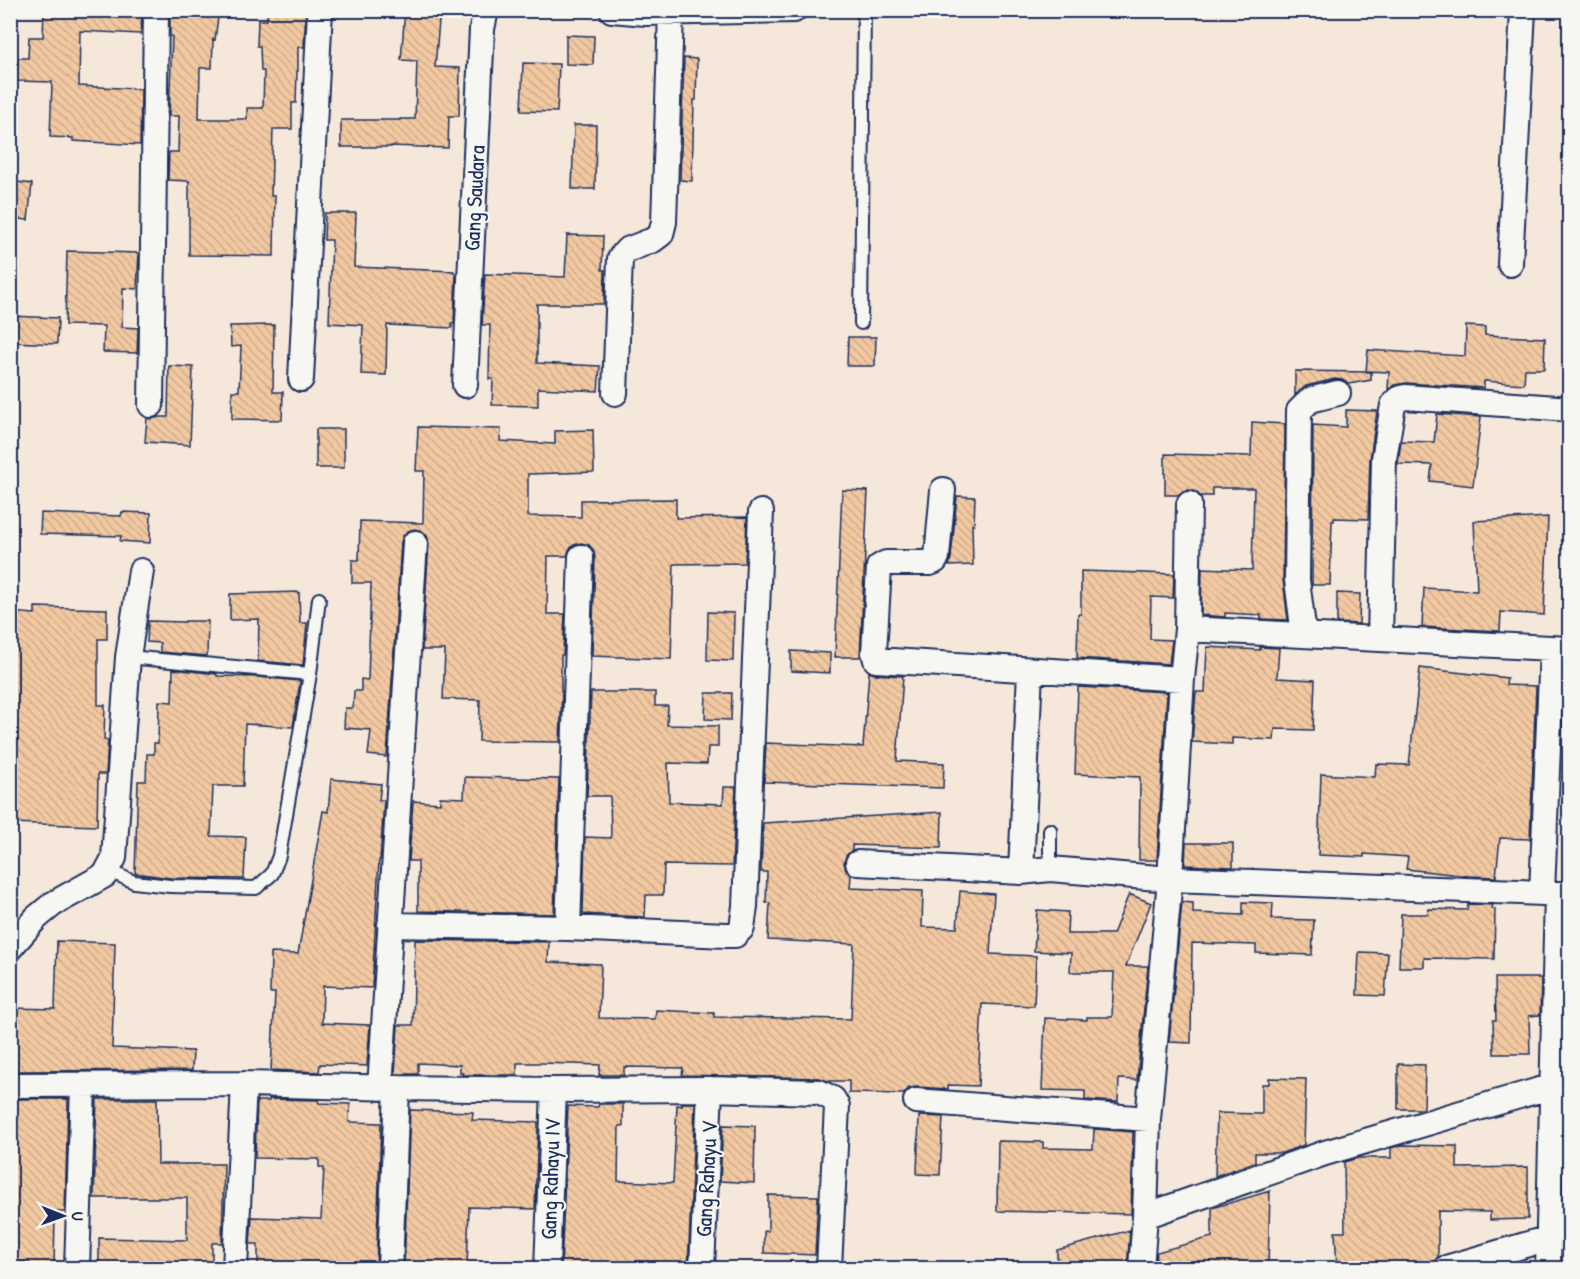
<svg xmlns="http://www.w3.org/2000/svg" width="1580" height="1279" font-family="'Patrick Hand',sans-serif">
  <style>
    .building { fill: url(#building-back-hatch); stroke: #1b2f5e; stroke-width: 1.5 }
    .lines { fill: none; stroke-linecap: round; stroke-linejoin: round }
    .lane-casing { stroke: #1b2f5e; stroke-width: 16 }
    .street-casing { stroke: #1b2f5e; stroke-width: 28 }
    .lane { stroke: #f6f6f2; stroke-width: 12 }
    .street { stroke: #f6f6f2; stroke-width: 24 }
    .labels { text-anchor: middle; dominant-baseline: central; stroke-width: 4.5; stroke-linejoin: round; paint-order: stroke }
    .street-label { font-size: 22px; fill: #1b2f5e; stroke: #f6f6f2 }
  </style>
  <defs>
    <pattern id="building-back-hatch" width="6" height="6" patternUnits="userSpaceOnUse" patternTransform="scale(1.5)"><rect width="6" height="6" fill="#f2c8a1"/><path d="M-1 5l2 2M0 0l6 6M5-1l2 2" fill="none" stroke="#cfac8d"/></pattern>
  </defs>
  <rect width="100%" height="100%" fill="#f5e8da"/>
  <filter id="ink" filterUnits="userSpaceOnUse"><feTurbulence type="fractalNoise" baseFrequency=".0167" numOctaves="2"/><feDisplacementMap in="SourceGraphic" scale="12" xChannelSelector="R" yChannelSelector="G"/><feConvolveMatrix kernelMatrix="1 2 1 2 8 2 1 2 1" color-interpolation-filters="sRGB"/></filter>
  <g filter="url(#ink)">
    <!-- building -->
    <path class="building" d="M 44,10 L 142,10 L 141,34 L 80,31 L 79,86 L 141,89 L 140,145 L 73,141 L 73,138 L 50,137 L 52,82 L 17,81 L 18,58 L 28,58 L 29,37 L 43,37 Z
      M 170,10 L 219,10 L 215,40 L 213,39 L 212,68 L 200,68 L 199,119 L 247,119 L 247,108 L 263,108 L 264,71 L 261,71 L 260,46 L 257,46 L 258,20 L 267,20 L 267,10 L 306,10 L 304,47 L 298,47 L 298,71 L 297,71 L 296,103 L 292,103 L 292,129 L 273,129 L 271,196 L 275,196 L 274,256 L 189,255 L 189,181 L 168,180 L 169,152 L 178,152 L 179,116 L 169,116 L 172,36 L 170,36 Z
      M 405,10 L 440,10 L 435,67 L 460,68 L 459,116 L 449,116 L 448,148 L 391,146 L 391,147 L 341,147 L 341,120 L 400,120 L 400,119 L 415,119 L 417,61 L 401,60 Z
      M 566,35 L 594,36 L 593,65 L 566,64 Z
      M 684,58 L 697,59 L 696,100 L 694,100 L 692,181 L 680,180 Z
      M 523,63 L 559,64 L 557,112 L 521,111 Z
      M 574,125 L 596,125 L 595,189 L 572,189 Z
      M 10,181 L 32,184 L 28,220 L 10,218 Z
      M 325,213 L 356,213 L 354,267 L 454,271 L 454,273 L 456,273 L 454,323 L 452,323 L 452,328 L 387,325 L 386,375 L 361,374 L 363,325 L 329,323 L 332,240 L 324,240 Z
      M 567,235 L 603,236 L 602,270 L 605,270 L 604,304 L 537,304 L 537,363 L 600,366 L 598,391 L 538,388 L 538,406 L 492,405 L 493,379 L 489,379 L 490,325 L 482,325 L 485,274 L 565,277 Z
      M 67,251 L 139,253 L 137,289 L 123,288 L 122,327 L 138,328 L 137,353 L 103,352 L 104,326 L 65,325 Z
      M 10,316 L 58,318 L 57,344 L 10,342 Z
      M 274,325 L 273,392 L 283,392 L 282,420 L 232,419 L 232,391 L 239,391 L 241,346 L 231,347 L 230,326 Z
      M 1466,326 L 1485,327 L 1485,335 L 1545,338 L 1544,369 L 1525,369 L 1524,384 L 1484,381 L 1484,388 L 1406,383 L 1394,385 L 1388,390 L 1389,372 L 1366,371 L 1368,350 L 1465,356 Z
      M 848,337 L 876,337 L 875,366 L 847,366 Z
      M 169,366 L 193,367 L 190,445 L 145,442 L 147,418 L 151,419 L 159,417 L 168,417 Z
      M 1295,371 L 1371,372 L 1371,380 L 1349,384 L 1342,380 L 1335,379 L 1306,386 L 1295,395 Z
      M 1346,410 L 1377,411 L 1370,459 L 1368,519 L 1334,518 L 1334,521 L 1332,521 L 1330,585 L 1312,585 L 1313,425 L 1346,427 Z
      M 1437,414 L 1481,417 L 1473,486 L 1430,481 L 1432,465 L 1398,464 L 1401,441 L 1434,442 Z
      M 1252,422 L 1285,424 L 1283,580 L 1288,620 L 1261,619 L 1261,615 L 1225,613 L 1225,617 L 1201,615 L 1202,568 L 1252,570 L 1254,488 L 1212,488 L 1212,496 L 1200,496 L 1196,492 L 1189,490 L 1183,491 L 1178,495 L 1165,495 L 1165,454 L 1251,456 Z
      M 418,427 L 501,429 L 500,441 L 555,444 L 555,431 L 593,430 L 594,472 L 528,474 L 528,516 L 581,517 L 581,500 L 676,499 L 676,518 L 747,517 L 745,563 L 674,564 L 671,659 L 592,656 L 595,558 L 594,551 L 589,545 L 581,543 L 574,545 L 569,550 L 567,556 L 548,556 L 547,614 L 565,614 L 563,655 L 561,655 L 561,691 L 562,691 L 560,742 L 479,741 L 480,700 L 443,699 L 445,650 L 422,650 L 429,543 L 427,536 L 422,531 L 415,529 L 408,531 L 403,536 L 401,542 L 387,757 L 368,755 L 371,730 L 344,728 L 345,708 L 353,708 L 354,691 L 361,691 L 361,679 L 368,680 L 371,583 L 352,583 L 352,560 L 359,560 L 360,521 L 423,523 L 424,471 L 416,471 Z
      M 316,429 L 344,429 L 344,468 L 316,468 Z
      M 842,490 L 868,491 L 860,657 L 835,657 Z
      M 957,496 L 975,497 L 974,524 L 972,524 L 973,565 L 949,566 L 951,558 Z
      M 122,512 L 151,513 L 150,543 L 120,541 L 121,536 L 40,534 L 41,513 L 121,516 Z
      M 1548,517 L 1544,615 L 1501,612 L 1500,631 L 1422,627 L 1424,588 L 1477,591 L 1474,521 Z
      M 1081,571 L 1174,574 L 1173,598 L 1151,597 L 1150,639 L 1172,640 L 1169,664 L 1077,658 L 1078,614 L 1081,614 Z
      M 299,592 L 300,623 L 307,623 L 303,665 L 258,661 L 259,619 L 230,620 L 230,594 Z
      M 1337,593 L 1360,594 L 1359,624 L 1337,623 Z
      M 35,607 L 107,609 L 107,639 L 98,639 L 98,705 L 105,705 L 104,739 L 108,740 L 106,774 L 98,774 L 97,826 L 10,823 L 10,612 L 35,614 Z
      M 708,612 L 734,613 L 733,661 L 707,660 Z
      M 148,621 L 185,622 L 185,621 L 208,621 L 207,656 L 160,652 L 160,643 L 147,642 Z
      M 1207,647 L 1260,650 L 1260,647 L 1279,648 L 1277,678 L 1315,680 L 1313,730 L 1275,729 L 1274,740 L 1232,738 L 1232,744 L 1192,742 L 1196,692 L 1205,692 Z
      M 791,651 L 830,653 L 830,673 L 791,671 Z
      M 1420,668 L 1507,678 L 1506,685 L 1536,686 L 1530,839 L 1500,838 L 1496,877 L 1468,876 L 1406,869 L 1408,857 L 1364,854 L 1364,857 L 1318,855 L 1321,774 L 1375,777 L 1376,764 L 1409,765 Z
      M 173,669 L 217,674 L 217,676 L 257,677 L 300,681 L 293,727 L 245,724 L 243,786 L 213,786 L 211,836 L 246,837 L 244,879 L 171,878 L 135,873 L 138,781 L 146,781 L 147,754 L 154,754 L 154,743 L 158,743 L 159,701 L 172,702 Z
      M 869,672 L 875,674 L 903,676 L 897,761 L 944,763 L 943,788 L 764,782 L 766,743 L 863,747 Z
      M 1078,687 L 1167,692 L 1157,860 L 1139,860 L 1140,777 L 1075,774 Z
      M 591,692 L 655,692 L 655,706 L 668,706 L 667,725 L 718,726 L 718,747 L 708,747 L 707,764 L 668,763 L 669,802 L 723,804 L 724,787 L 736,787 L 732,866 L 664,865 L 663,895 L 646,895 L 645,917 L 583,914 L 585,837 L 611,838 L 610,796 L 587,796 Z
      M 706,693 L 732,693 L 731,720 L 705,719 Z
      M 465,777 L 559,779 L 554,914 L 418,911 L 418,861 L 409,861 L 413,801 L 440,803 L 440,797 L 464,798 Z
      M 331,779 L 381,784 L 379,800 L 384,800 L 380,860 L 379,860 L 372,988 L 323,986 L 322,1023 L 370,1025 L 367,1066 L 320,1064 L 319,1072 L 271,1070 L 275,993 L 270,993 L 271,953 L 298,954 L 323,811 L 328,812 Z
      M 942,812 L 941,848 L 852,845 L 852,850 L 846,856 L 844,863 L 846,870 L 851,875 L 850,888 L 923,891 L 922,927 L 957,928 L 960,891 L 994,894 L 990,954 L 1036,956 L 1034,1006 L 982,1004 L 978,1086 L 948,1085 L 948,1089 L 917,1087 L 909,1088 L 904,1094 L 849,1093 L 849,1081 L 828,1081 L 819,1078 L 682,1075 L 683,1068 L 624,1067 L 624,1075 L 599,1075 L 600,1065 L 541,1063 L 517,1063 L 517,1075 L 462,1075 L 463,1073 L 460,1073 L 460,1065 L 418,1063 L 418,1074 L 395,1074 L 398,1025 L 413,1025 L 415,940 L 549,942 L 548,962 L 601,964 L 599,1018 L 655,1019 L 656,1010 L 714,1013 L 714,1017 L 851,1019 L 854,944 L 768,940 L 770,903 L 766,903 L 767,872 L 761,872 L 763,823 Z
      M 1186,843 L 1233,843 L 1233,867 L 1185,865 Z
      M 1129,894 L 1151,903 L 1126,966 L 1148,966 L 1137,1080 L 1119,1079 L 1118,1102 L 1085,1100 L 1085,1091 L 1042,1090 L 1045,1018 L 1087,1020 L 1087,1017 L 1112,1017 L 1114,972 L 1070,972 L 1071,953 L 1034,951 L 1037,910 L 1068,912 L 1067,934 L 1113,934 Z
      M 1182,902 L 1193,903 L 1193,913 L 1243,915 L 1243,902 L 1273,903 L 1272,919 L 1314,920 L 1312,955 L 1256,953 L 1256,945 L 1192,943 L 1191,1043 L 1169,1042 Z
      M 1468,904 L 1493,905 L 1492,908 L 1495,909 L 1494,959 L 1424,958 L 1424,967 L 1399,967 L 1401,914 L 1428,914 L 1429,909 L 1467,910 Z
      M 57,941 L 115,943 L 112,1048 L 193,1051 L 192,1070 L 17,1071 L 17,1069 L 10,1069 L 11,1008 L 55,1009 Z
      M 1359,952 L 1388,953 L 1385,996 L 1357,995 Z
      M 1495,978 L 1541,978 L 1540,1015 L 1529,1016 L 1530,1054 L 1494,1054 L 1493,1020 L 1496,1020 Z
      M 1398,1064 L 1425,1065 L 1424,1109 L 1398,1109 Z
      M 1269,1078 L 1306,1079 L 1304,1145 L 1282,1153 L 1255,1153 L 1255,1162 L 1215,1176 L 1217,1113 L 1262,1114 L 1262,1084 L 1269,1084 Z
      M 17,1099 L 68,1099 L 65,1212 L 55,1212 L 54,1269 L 29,1269 L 29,1262 L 10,1262 L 10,1107 L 16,1108 Z
      M 97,1099 L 157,1099 L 158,1164 L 224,1164 L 222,1243 L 212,1243 L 212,1269 L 99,1269 L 99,1238 L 187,1240 L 187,1198 L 94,1198 Z
      M 269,1099 L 318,1100 L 319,1103 L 350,1104 L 349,1122 L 381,1123 L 376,1269 L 258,1268 L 258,1244 L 250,1244 L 252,1217 L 321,1219 L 324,1168 L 319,1167 L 319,1159 L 255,1158 L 257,1101 L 269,1101 Z
      M 682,1103 L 695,1103 L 688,1269 L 561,1269 L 568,1106 L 598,1107 L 599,1104 L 623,1104 L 623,1126 L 619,1126 L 618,1181 L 673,1183 L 677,1105 L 682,1106 Z
      M 410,1110 L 473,1112 L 472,1120 L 538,1122 L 535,1209 L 469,1207 L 467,1269 L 404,1269 Z
      M 919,1116 L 943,1117 L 940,1175 L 917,1174 Z
      M 723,1125 L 755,1126 L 754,1183 L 720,1181 Z
      M 1094,1129 L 1133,1132 L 1131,1214 L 997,1211 L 998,1141 L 1043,1142 L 1043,1148 L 1093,1149 Z
      M 1402,1145 L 1457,1146 L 1457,1168 L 1528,1167 L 1528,1219 L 1490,1220 L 1490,1212 L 1438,1211 L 1438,1257 L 1432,1264 L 1410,1264 L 1410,1269 L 1337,1269 L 1335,1232 L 1345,1232 L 1344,1162 L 1358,1158 L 1391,1158 L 1391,1148 Z
      M 1270,1191 L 1268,1269 L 1155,1269 L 1157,1252 L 1212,1237 L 1212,1208 Z
      M 768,1195 L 818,1196 L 815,1255 L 764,1253 L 764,1231 L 768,1231 Z
      M 1130,1230 L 1127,1269 L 1057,1269 L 1057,1250 Z"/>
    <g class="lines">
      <defs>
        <path id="lane" d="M 861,323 L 864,10
          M 128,657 L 310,674
          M 1050,869 L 1050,830
          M 109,871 L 134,882 L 170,886 L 256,888 L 272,874 L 279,856 L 310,674 L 319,599"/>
        <path id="street" d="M 612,10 L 646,13 L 794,10
          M 1510,264 L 1523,10
          M 301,379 L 320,10
          M 465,385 L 482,29 L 486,10
          M 615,393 L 620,258 L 627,250 L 653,240 L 661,234 L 664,222 L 671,13
          M 151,405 L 156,10
          M 943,490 L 937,557 L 935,561 L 930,563 L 886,563 L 879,567 L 874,653 L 876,660 L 1182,679
          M 1187,629 L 1570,649
          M 1304,635 L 1297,580 L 1299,411 L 1310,400 L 1338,393
          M 1380,639 L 1384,459 L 1393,405 L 1399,399 L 1405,397 L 1570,409
          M 858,863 L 1021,872 L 1050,869 L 1170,879 L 1570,894
          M 1021,872 L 1030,671
          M 1542,893 L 1552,649
          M 390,925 L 568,928 L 726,935 L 735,935 L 742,928 L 745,906 L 761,512
          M 568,928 L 581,557
          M 10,948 L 36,918 L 53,904 L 105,875 L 114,858 L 128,657 L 141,571
          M 10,1085 L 244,1084 L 397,1088 L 554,1090 L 710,1089 L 819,1092 L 833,1099 L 837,1106 L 829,1268
          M 380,1088 L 415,543
          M 916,1101 L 1148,1119
          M 1145,1216 L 1325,1153 L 1553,1086
          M 77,1268 L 83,1085
          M 235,1268 L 244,1084
          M 390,1268 L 397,1088
          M 547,1268 L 554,1090
          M 702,1268 L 710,1089
          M 1141,1268 L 1145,1216 L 1148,1119 L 1170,879 L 1182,679 L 1187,629 L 1189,504
          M 1446,1268 L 1549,1238
          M 1548,1268 L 1557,894"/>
      </defs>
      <!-- lane casing -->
      <use href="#lane" class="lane-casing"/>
      <!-- street casing -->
      <use href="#street" class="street-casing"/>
      <!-- lane -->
      <use href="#lane" class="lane"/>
      <!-- street -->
      <use href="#street" class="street"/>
    </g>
  </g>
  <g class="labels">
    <!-- street labels -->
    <g class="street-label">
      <text transform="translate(474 198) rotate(-87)">Gang Saudara</text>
      <text transform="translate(550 1179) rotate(-88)">Gang Rahayu IV</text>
      <text transform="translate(706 1179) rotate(-87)">Gang Rahayu V</text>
    </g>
  </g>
  <!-- margin -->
  <rect width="1580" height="1279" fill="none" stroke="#f6f6f2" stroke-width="36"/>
  <rect x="18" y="18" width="1544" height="1243" fill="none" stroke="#1b2f5e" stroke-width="2" filter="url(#ink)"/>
  <!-- north arrow -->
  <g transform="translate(63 1216) rotate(91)" stroke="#f6f6f2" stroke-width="4.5" paint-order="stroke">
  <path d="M0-4.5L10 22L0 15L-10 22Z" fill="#1b2f5e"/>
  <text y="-9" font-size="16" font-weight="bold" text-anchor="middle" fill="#1b2f5e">U</text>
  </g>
</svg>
